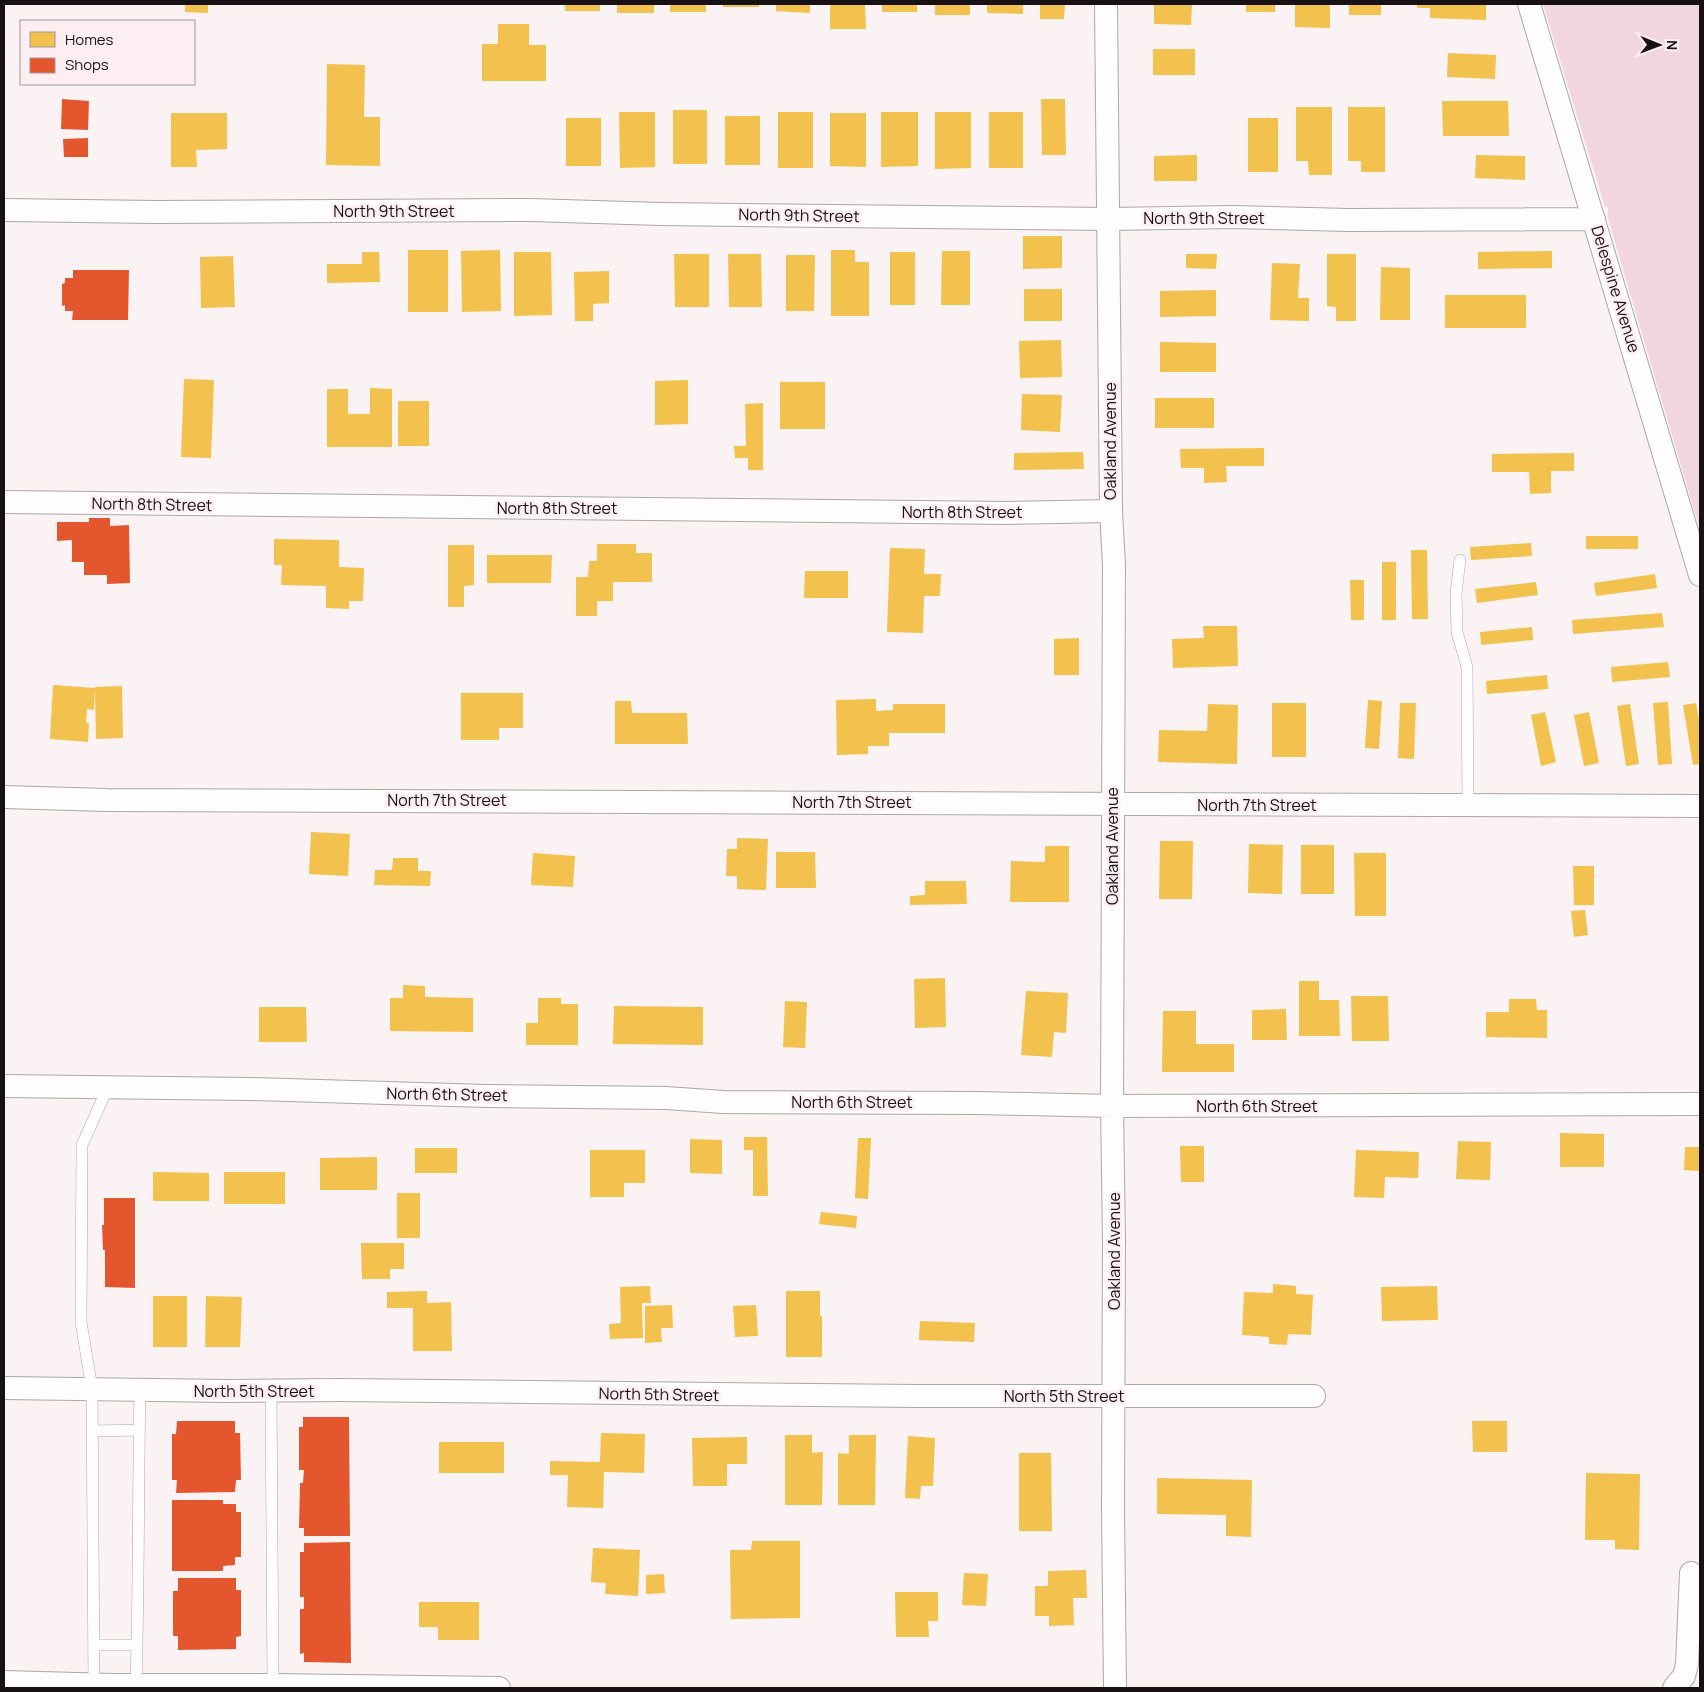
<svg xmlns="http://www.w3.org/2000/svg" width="1704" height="1692" font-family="Manrope,sans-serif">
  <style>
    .green { fill: #f2d6df }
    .homes { fill: #f2c14e }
    .shops { fill: #e4572e }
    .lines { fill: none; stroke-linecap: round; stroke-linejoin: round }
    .lane-casing { stroke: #ada7a8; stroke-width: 12 }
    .street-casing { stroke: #ada7a8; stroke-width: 24 }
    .lane { stroke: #fefdfd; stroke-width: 11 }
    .street { stroke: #fefdfd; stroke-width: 22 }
    .labels { text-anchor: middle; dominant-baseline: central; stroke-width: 5; stroke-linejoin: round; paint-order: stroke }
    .street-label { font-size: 16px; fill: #171113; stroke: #fdeef2 }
  </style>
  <rect width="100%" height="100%" fill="#faf2f3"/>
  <!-- green -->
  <path class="green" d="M 1543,4 L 1700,4 L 1700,530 L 1608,218 L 1608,207 L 1605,207 Z"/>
  <!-- homes -->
  <path class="homes" d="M 185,4 L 208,4 L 208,13 L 185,12 Z
    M 565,4 L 600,4 L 600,11 L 565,11 Z
    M 617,4 L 654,4 L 654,13 L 617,13 Z
    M 670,4 L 706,4 L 706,12 L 670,12 Z
    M 723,4 L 759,4 L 759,7 L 723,7 Z
    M 776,4 L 810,4 L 810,13 L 776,11 Z
    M 830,4 L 865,4 L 866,29 L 830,29 Z
    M 882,4 L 917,4 L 917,12 L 882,12 Z
    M 935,4 L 970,4 L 970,15 L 935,15 Z
    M 987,4 L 1023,4 L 1023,14 L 987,13 Z
    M 1040,4 L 1065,4 L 1064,19 L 1040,19 Z
    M 1154,4 L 1192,4 L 1191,25 L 1154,24 Z
    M 1246,4 L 1275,4 L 1275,12 L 1246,12 Z
    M 1295,4 L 1330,4 L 1330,28 L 1295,27 Z
    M 1349,4 L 1381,4 L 1381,15 L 1349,15 Z
    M 1417,4 L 1486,4 L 1486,20 L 1430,18 L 1430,8 L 1417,8 Z
    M 498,24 L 529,24 L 529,45 L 546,45 L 546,81 L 482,81 L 482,44 L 498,44 Z
    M 1153,49 L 1195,49 L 1195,75 L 1153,75 Z
    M 1448,53 L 1496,55 L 1495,79 L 1447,77 Z
    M 327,64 L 365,65 L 364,117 L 380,117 L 380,166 L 326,165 Z
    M 1041,99 L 1065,99 L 1066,155 L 1042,155 Z
    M 1442,101 L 1508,101 L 1509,136 L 1443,136 Z
    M 1296,107 L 1332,107 L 1332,175 L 1309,175 L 1308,161 L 1296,161 Z
    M 1348,107 L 1385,107 L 1385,172 L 1361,172 L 1361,161 L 1348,161 Z
    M 673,110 L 707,110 L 707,164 L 673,164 Z
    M 619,112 L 655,112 L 655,167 L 620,168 Z
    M 778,112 L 813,112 L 813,168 L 778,168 Z
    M 881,112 L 918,112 L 918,166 L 881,167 Z
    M 935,112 L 971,112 L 971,168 L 935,169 Z
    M 989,112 L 1023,112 L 1023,168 L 989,168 Z
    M 171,113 L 227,113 L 227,149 L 196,150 L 197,167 L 171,167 Z
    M 830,113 L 866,113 L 866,167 L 830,166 Z
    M 725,116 L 760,116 L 760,165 L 725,165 Z
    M 566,118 L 601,118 L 601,166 L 566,166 Z
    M 1248,118 L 1278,118 L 1278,172 L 1248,172 Z
    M 1197,155 L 1197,181 L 1154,181 L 1154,156 Z
    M 1476,155 L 1525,156 L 1525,180 L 1475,178 Z
    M 1023,236 L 1062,236 L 1062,268 L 1023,269 Z
    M 408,250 L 448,250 L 448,312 L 408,312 Z
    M 500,250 L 501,311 L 462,312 L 461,251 Z
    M 831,250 L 855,250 L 855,262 L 869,262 L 869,316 L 831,316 Z
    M 942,251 L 970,251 L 970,305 L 941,305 Z
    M 1552,251 L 1552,268 L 1478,269 L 1478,252 Z
    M 362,252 L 379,252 L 380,282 L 327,283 L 327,264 L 362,264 Z
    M 514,252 L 551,252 L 552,315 L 514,316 Z
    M 890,252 L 915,252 L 915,305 L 890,305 Z
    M 674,254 L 709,254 L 709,307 L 675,307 Z
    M 728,254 L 761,254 L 762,307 L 729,307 Z
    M 1186,254 L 1217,254 L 1216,269 L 1186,268 Z
    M 1327,254 L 1356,254 L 1356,321 L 1336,321 L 1336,307 L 1327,306 Z
    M 786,255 L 815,255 L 814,311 L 786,311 Z
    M 233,256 L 235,307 L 201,308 L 200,257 Z
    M 1272,263 L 1300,264 L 1298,298 L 1309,298 L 1309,321 L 1270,320 Z
    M 1381,267 L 1410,268 L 1410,320 L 1380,320 Z
    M 609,271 L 609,303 L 593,304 L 593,321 L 575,321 L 574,272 Z
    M 1024,289 L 1062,289 L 1062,321 L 1024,321 Z
    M 1216,290 L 1216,316 L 1160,317 L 1160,291 Z
    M 1445,295 L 1526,295 L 1526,328 L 1445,328 Z
    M 1061,340 L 1062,377 L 1020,378 L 1019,341 Z
    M 1160,342 L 1216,343 L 1216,372 L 1160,372 Z
    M 184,379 L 214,380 L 211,458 L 181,457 Z
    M 688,380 L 688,424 L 655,425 L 655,381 Z
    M 780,382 L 825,382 L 825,429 L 780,429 Z
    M 370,388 L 392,389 L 392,447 L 327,447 L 327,389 L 348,389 L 348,414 L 370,414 Z
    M 1022,394 L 1062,395 L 1060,432 L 1021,430 Z
    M 1155,398 L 1214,398 L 1214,428 L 1155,428 Z
    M 398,401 L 429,401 L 429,446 L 398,446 Z
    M 763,403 L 763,470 L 748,470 L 748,458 L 735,458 L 734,446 L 746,446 L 745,404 Z
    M 1264,448 L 1264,466 L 1226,466 L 1227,482 L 1204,483 L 1204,468 L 1181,468 L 1180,449 Z
    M 1083,452 L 1084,469 L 1014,470 L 1014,453 Z
    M 1574,453 L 1574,471 L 1551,471 L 1551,493 L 1530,494 L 1529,472 L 1492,472 L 1492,454 Z
    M 1586,536 L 1638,536 L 1638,549 L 1586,549 Z
    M 274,539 L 339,540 L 339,567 L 364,568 L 363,601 L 349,601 L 349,609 L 326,608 L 326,586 L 281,585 L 282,565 L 274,565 Z
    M 1531,543 L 1532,556 L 1471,560 L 1470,547 Z
    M 597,544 L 636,544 L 636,553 L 652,553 L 652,582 L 613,582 L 613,601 L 597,601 L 597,616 L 576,616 L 576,577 L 588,577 L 589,561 L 597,561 Z
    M 448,545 L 474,545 L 474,585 L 464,586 L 464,607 L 448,607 Z
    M 890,548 L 925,549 L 924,574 L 941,574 L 940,596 L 924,596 L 923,633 L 887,632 Z
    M 1411,550 L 1427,550 L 1428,619 L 1412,619 Z
    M 487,555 L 552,555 L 551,583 L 487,583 Z
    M 1382,562 L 1396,562 L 1396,620 L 1382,620 Z
    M 805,571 L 848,571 L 848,598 L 804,598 Z
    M 1655,574 L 1657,588 L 1596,596 L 1594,583 Z
    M 1350,580 L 1364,580 L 1364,620 L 1351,620 Z
    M 1536,582 L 1538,595 L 1477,603 L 1475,589 Z
    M 1662,613 L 1664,627 L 1573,634 L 1572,620 Z
    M 1203,626 L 1237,626 L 1238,666 L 1173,668 L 1172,639 L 1204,638 Z
    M 1532,627 L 1533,640 L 1481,645 L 1480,632 Z
    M 1079,638 L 1079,675 L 1054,675 L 1054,639 Z
    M 1668,662 L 1670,677 L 1612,682 L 1611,667 Z
    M 1547,675 L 1548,689 L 1487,694 L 1486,681 Z
    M 53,685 L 95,688 L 94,710 L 87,709 L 86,723 L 89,723 L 88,742 L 50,739 Z
    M 122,686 L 123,738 L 96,739 L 95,687 Z
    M 461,693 L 523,693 L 523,728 L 499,728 L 499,740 L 461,740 Z
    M 876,699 L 876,711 L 893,710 L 893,704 L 945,704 L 945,733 L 889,733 L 889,746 L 868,746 L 868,754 L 837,755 L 836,700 Z
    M 1368,700 L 1382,701 L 1379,749 L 1365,748 Z
    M 615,701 L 631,701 L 632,713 L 687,713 L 688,744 L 615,744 Z
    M 1668,702 L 1672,764 L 1658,765 L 1653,703 Z
    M 1272,703 L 1306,703 L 1306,757 L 1272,757 Z
    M 1400,703 L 1416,703 L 1414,759 L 1398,758 Z
    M 1696,703 L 1700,726 L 1700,764 L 1693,765 L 1683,705 Z
    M 1208,704 L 1238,705 L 1237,764 L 1158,762 L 1159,730 L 1207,731 Z
    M 1630,704 L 1639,764 L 1626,766 L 1617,706 Z
    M 1545,712 L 1556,762 L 1541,766 L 1531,715 Z
    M 1589,712 L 1599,763 L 1584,766 L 1574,715 Z
    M 311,832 L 350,834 L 348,876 L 309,874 Z
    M 737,838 L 768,839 L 766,890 L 737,889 L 737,876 L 726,876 L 727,849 L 737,849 Z
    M 1160,841 L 1193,841 L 1192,899 L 1159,899 Z
    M 1249,844 L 1283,845 L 1282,894 L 1248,893 Z
    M 1301,845 L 1334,845 L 1334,894 L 1301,894 Z
    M 1045,846 L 1069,846 L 1069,902 L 1010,902 L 1011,861 L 1045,862 Z
    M 776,852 L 815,852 L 816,888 L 776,888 Z
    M 533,853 L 575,856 L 573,887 L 531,885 Z
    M 1354,853 L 1386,853 L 1386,916 L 1355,916 Z
    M 393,858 L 418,858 L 418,871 L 431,871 L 430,886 L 374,885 L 375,870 L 392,870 Z
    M 1573,866 L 1594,866 L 1594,905 L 1574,905 Z
    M 925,881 L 966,881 L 967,904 L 910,905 L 910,896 L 925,895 Z
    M 1585,910 L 1588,935 L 1574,937 L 1571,911 Z
    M 945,978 L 946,1027 L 915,1028 L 914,979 Z
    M 1299,981 L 1319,981 L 1319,1000 L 1339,1000 L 1340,1036 L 1299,1036 Z
    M 403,985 L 425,986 L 425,997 L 473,998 L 473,1032 L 390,1031 L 390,998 L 403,998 Z
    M 1026,991 L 1068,993 L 1066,1033 L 1054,1032 L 1052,1057 L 1021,1055 Z
    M 1351,996 L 1388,996 L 1389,1041 L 1352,1041 Z
    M 538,998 L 561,998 L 561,1004 L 578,1004 L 578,1045 L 526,1045 L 526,1023 L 538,1023 Z
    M 1509,999 L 1536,999 L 1537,1010 L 1547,1010 L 1547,1038 L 1486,1037 L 1486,1012 L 1509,1012 Z
    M 785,1001 L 807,1002 L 805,1048 L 783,1047 Z
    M 614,1006 L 703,1007 L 703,1045 L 613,1044 Z
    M 259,1007 L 306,1007 L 307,1042 L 259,1042 Z
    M 1286,1009 L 1287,1040 L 1252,1040 L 1252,1010 Z
    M 1163,1011 L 1196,1011 L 1196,1044 L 1234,1044 L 1234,1072 L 1162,1072 Z
    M 1560,1133 L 1604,1134 L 1604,1167 L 1560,1167 Z
    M 744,1137 L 767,1137 L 768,1196 L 753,1196 L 753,1150 L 744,1150 Z
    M 858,1138 L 871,1138 L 868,1199 L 855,1198 Z
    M 690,1139 L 722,1140 L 722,1174 L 690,1173 Z
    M 1458,1141 L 1491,1142 L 1490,1180 L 1456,1179 Z
    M 1180,1146 L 1204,1146 L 1204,1182 L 1181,1182 Z
    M 1685,1147 L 1700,1147 L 1700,1171 L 1684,1170 Z
    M 415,1148 L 457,1148 L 457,1173 L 415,1173 Z
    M 590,1150 L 645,1150 L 645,1183 L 624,1183 L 624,1197 L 590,1197 Z
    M 1356,1150 L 1419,1152 L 1418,1178 L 1385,1177 L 1384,1198 L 1354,1197 Z
    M 377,1157 L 377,1190 L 320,1190 L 320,1158 Z
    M 153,1172 L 209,1173 L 209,1201 L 153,1201 Z
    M 224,1172 L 285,1172 L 285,1204 L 224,1204 Z
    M 397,1193 L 420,1193 L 420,1238 L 397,1238 Z
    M 821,1212 L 857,1216 L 856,1228 L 819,1224 Z
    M 361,1243 L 404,1243 L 404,1269 L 390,1269 L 390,1279 L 362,1279 Z
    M 1273,1284 L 1296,1286 L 1296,1294 L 1313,1295 L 1311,1335 L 1288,1334 L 1287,1345 L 1269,1344 L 1269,1337 L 1242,1335 L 1244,1292 L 1273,1293 Z
    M 650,1286 L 651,1303 L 642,1303 L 643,1338 L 610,1339 L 609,1324 L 621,1323 L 620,1287 Z
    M 1437,1286 L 1438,1320 L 1382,1321 L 1381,1287 Z
    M 427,1291 L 427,1303 L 451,1302 L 452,1351 L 413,1351 L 413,1308 L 387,1308 L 387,1292 Z
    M 786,1291 L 820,1291 L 820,1316 L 822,1316 L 822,1357 L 786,1357 Z
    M 153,1296 L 187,1296 L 187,1347 L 153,1347 Z
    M 206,1296 L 242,1297 L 240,1347 L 205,1347 Z
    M 672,1305 L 673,1328 L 661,1328 L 662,1342 L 645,1343 L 645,1306 Z
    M 756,1305 L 758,1336 L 735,1337 L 733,1306 Z
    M 920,1321 L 975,1323 L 974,1342 L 919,1340 Z
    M 1472,1421 L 1507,1421 L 1507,1452 L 1473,1452 Z
    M 601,1433 L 645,1434 L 644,1473 L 604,1472 L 603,1508 L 567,1507 L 568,1475 L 550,1475 L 550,1461 L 600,1462 Z
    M 785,1435 L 812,1435 L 812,1453 L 823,1452 L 822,1505 L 785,1505 Z
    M 849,1435 L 876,1435 L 875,1505 L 838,1505 L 838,1453 L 849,1454 Z
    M 908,1436 L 935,1438 L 933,1486 L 921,1486 L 920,1499 L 905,1498 Z
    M 747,1437 L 747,1464 L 727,1464 L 727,1486 L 693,1486 L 692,1438 Z
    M 439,1442 L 504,1442 L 504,1473 L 439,1473 Z
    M 1019,1453 L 1051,1453 L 1052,1531 L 1019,1531 Z
    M 1586,1473 L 1640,1474 L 1639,1550 L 1615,1549 L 1615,1540 L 1585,1540 Z
    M 1157,1478 L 1252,1480 L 1251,1537 L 1226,1536 L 1226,1515 L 1157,1514 Z
    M 752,1541 L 800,1541 L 800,1618 L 731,1619 L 730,1550 L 751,1550 Z
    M 593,1548 L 640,1550 L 638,1596 L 605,1594 L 606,1583 L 591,1582 Z
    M 1086,1570 L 1087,1598 L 1073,1598 L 1074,1625 L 1049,1626 L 1049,1616 L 1035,1616 L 1035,1586 L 1048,1586 L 1048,1571 Z
    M 964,1573 L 988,1574 L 986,1606 L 962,1605 Z
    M 664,1574 L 665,1593 L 646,1594 L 646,1575 Z
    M 895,1592 L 938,1592 L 938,1621 L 928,1621 L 929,1637 L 896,1637 Z
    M 419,1602 L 479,1602 L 479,1640 L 438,1640 L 438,1627 L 419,1627 Z"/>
  <!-- shops -->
  <path class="shops" d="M 62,99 L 89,101 L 88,130 L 61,129 Z
    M 88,138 L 88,157 L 64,157 L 63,139 Z
    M 73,270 L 129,270 L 128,320 L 72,320 L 73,311 L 65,311 L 65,305 L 62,306 L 62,284 L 65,283 L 65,278 L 73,278 Z
    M 89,518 L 110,518 L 110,526 L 129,525 L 130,583 L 107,584 L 107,575 L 84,575 L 84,562 L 72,562 L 72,540 L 57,541 L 57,522 L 89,522 Z
    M 104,1198 L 135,1198 L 135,1288 L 105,1287 L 105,1250 L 103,1250 L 102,1225 L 104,1225 Z
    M 303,1417 L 349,1417 L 350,1536 L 304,1536 L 304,1528 L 299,1528 L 300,1483 L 303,1483 L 304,1470 L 299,1470 L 299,1427 L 303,1427 Z
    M 177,1421 L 235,1421 L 235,1433 L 240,1433 L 241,1480 L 236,1480 L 235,1492 L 176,1493 L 177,1480 L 172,1480 L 172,1434 L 176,1434 Z
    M 172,1500 L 223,1500 L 223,1504 L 236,1504 L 236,1512 L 241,1512 L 241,1557 L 235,1557 L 235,1565 L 223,1566 L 223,1571 L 172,1571 Z
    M 350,1542 L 351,1663 L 304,1662 L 304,1653 L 300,1654 L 300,1609 L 304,1609 L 304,1597 L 300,1597 L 300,1552 L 304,1552 L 304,1543 Z
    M 178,1578 L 236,1578 L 236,1590 L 241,1590 L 241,1636 L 236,1637 L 236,1649 L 178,1650 L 178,1636 L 173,1636 L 173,1591 L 178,1591 Z"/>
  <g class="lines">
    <defs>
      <path id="lane" d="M 1460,560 L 1456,593 L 1457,632 L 1467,667 L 1468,805
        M 271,1391 L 273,1685
        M 92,1431 L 139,1430
        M 94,1645 L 137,1645
        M 94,1685 L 92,1389 L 81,1322 L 82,1145 L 108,1087
        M 136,1685 C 139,1587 138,1488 140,1390"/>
      <path id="street" d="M 1106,4 L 1111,511 L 1114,565 L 1112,1106 L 1114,1241 L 1113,1509 L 1115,1688
        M 1529,4 L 1700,575
        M 4,210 L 155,212 L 530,210 L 661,214 L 1109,219 L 1233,217 L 1349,220 L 1594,219
        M 4,502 L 1007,513 L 1111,511
        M 4,797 L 107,800 L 1700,806
        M 4,1086 L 250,1089 L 486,1096 L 666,1098 L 723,1102 L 978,1103 L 1112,1106 L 1700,1104
        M 4,1388 L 228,1391 L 340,1390 L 918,1396 L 1314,1396
        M 4,1682 L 114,1685 L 273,1685 L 499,1688
        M 1674,1688 L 1684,1676 L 1687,1664 L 1691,1573"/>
    </defs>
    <!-- lane casing -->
    <use href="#lane" class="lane-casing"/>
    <!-- street casing -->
    <use href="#street" class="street-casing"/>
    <!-- lane -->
    <use href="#lane" class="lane"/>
    <!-- street -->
    <use href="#street" class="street"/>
  </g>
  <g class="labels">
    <!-- street labels -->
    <g class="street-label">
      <text x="394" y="211">North 9th Street</text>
      <text transform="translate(799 215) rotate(1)">North 9th Street</text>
      <text x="1204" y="218">North 9th Street</text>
      <text transform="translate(1616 289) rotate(73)">Delespine Avenue</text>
      <text transform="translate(1110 441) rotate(-90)">Oakland Avenue</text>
      <text transform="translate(152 504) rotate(1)">North 8th Street</text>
      <text x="557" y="508">North 8th Street</text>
      <text x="962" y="512">North 8th Street</text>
      <text x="447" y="800">North 7th Street</text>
      <text x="852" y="802">North 7th Street</text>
      <text x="1257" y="805">North 7th Street</text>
      <text transform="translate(1112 846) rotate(-90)">Oakland Avenue</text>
      <text transform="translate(447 1094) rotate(1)">North 6th Street</text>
      <text x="852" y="1102">North 6th Street</text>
      <text x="1257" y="1106">North 6th Street</text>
      <text transform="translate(1114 1251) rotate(-90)">Oakland Avenue</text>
      <text x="254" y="1391">North 5th Street</text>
      <text transform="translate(659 1394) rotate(1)">North 5th Street</text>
      <text x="1064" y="1396">North 5th Street</text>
    </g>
  </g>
  <!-- border -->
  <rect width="1704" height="1692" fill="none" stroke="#171113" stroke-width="10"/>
  <!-- legend -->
  <rect x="20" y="20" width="175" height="65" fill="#fdeef2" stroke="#a19699"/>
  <rect x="30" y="32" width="25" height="15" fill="#f2c14e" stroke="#a19699"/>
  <text x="65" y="45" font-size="15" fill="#171113">Homes</text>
  <rect x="30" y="58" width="25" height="15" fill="#e4572e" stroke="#a19699"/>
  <text x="65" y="70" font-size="15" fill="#171113">Shops</text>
  <!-- north arrow -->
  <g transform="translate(1659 45) rotate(91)" stroke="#fdeef2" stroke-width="4" paint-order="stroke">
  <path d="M0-4L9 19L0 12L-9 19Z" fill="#171113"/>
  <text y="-8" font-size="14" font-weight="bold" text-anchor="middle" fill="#171113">N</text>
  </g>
</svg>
